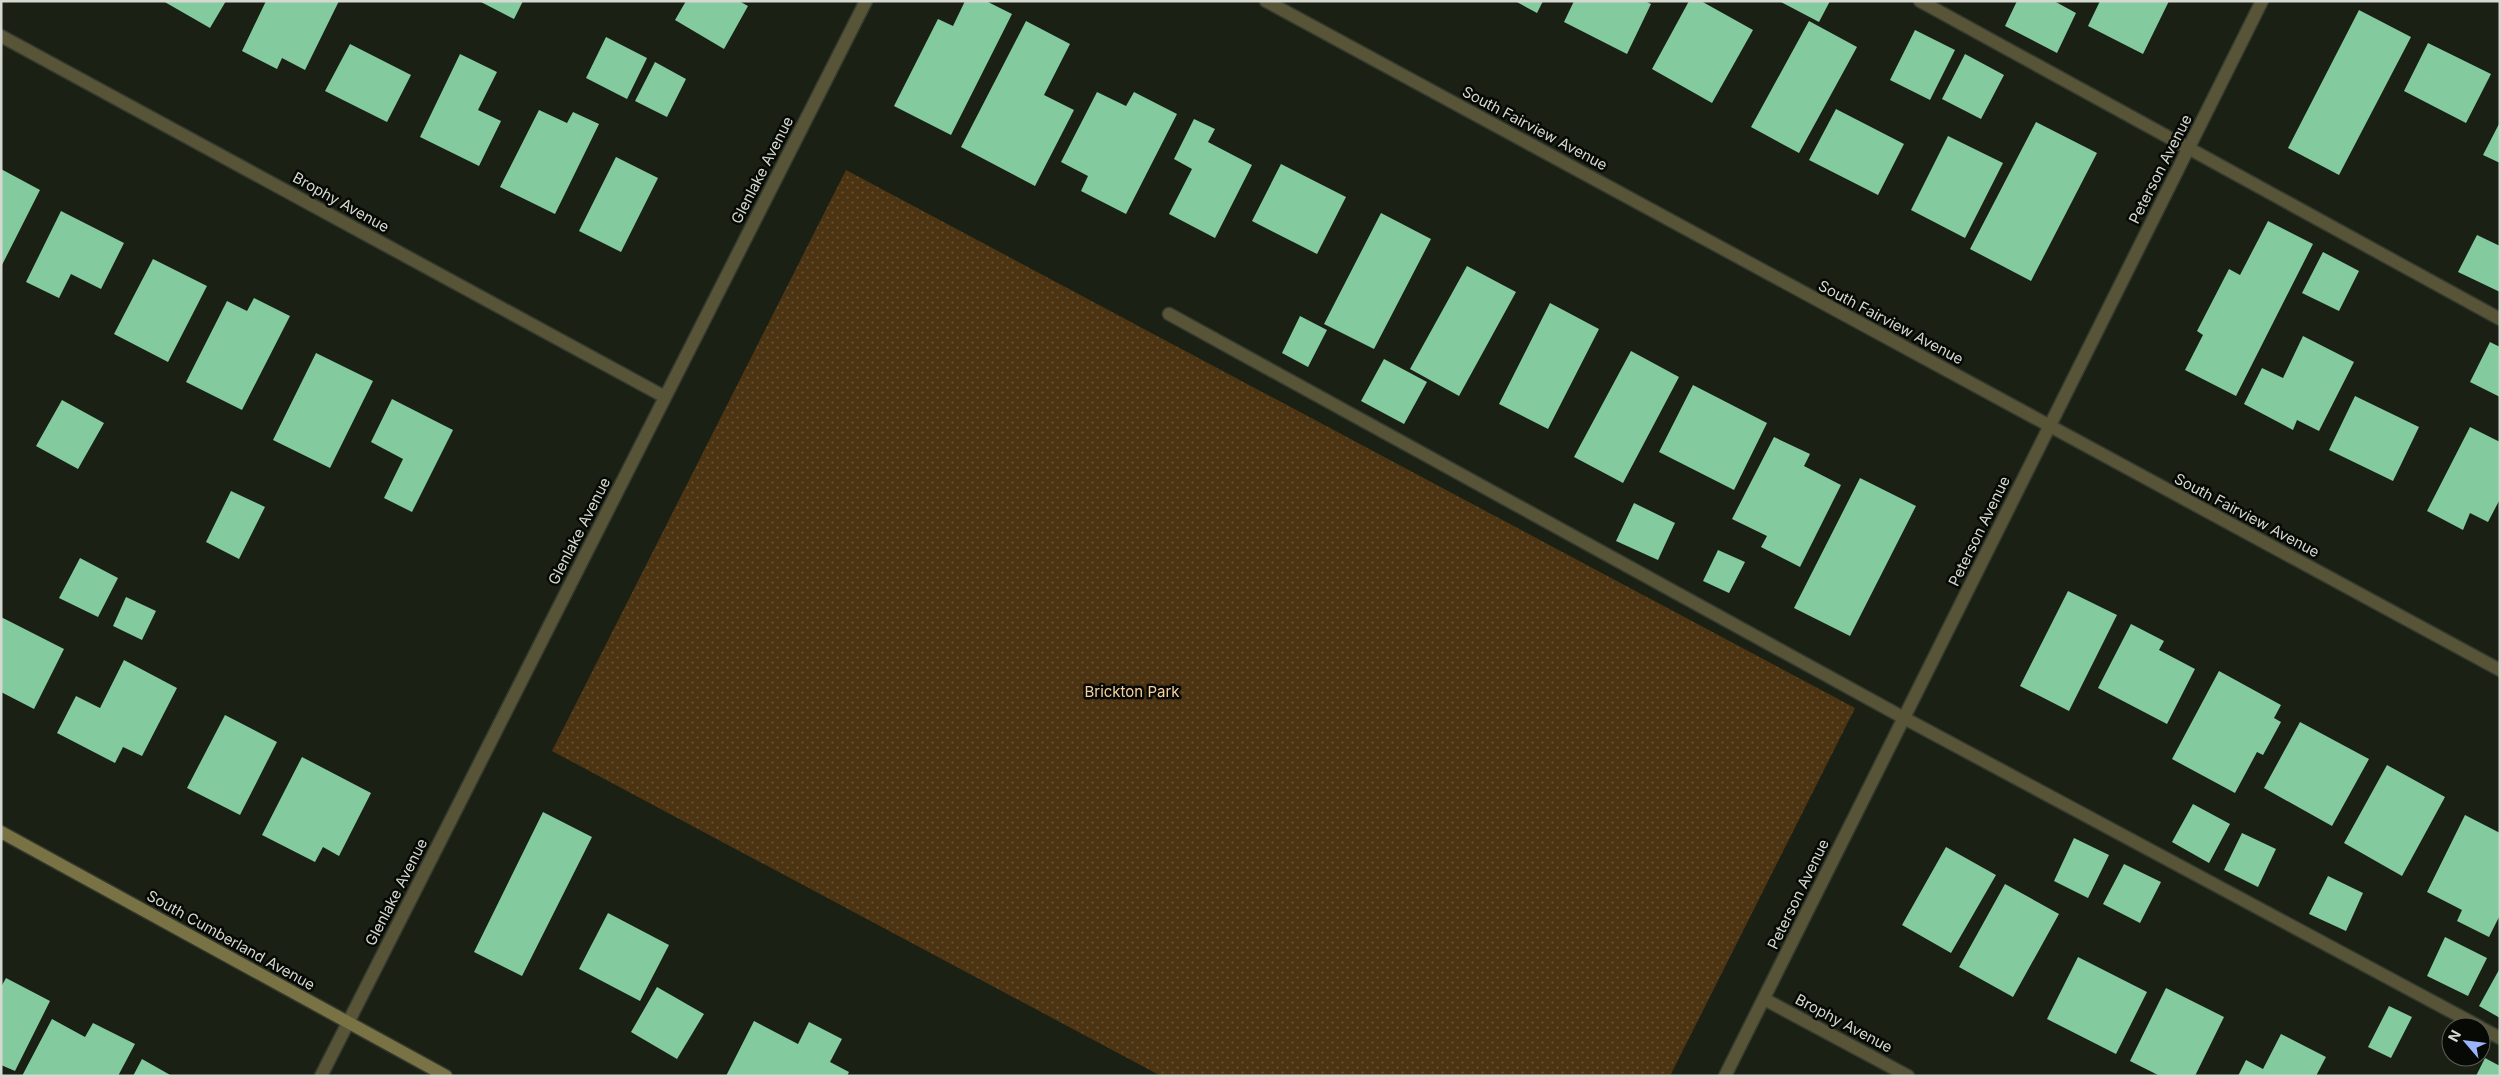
<svg xmlns="http://www.w3.org/2000/svg" width="2501" height="1077" font-family="Inter,sans-serif">
  <style>
    .park { fill: url(#park-dots) }
    .building { fill: #83ca9e }
    .lines { fill: none; stroke-linecap: round; stroke-linejoin: round }
    .lane-casing { stroke: #343a2e; stroke-width: 15 }
    .street-casing { stroke: #343a2e; stroke-width: 15 }
    .secondary-casing { stroke: #343a2e; stroke-width: 15 }
    .lane { stroke: #585438; stroke-width: 12 }
    .street { stroke: #585438; stroke-width: 12 }
    .secondary { stroke: #797244; stroke-width: 12 }
    .labels { text-anchor: middle; dominant-baseline: central; stroke-width: 5; stroke-linejoin: round; paint-order: stroke }
    .street-label { font-size: 15px; fill: #d5d9d1; stroke: #070905 }
    .park-label { font-size: 15px; fill: #f7d1a1; stroke: #070905 }
  </style>
  <defs>
    <pattern id="park-dots" width="8" height="8" patternUnits="userSpaceOnUse" patternTransform="scale(1.25)"><rect width="8" height="8" fill="#4c3412"/><path d="M2 2h.1M6 6h.1" fill="none" stroke="#655133" stroke-width="1.8" stroke-linecap="round"/></pattern>
  </defs>
  <rect width="100%" height="100%" fill="#1a2014"/>
  <!-- park -->
  <path class="park" d="M 846,170 L 1855,708 L 1670,1076 L 1161,1076 L 552,751 Z"/>
  <!-- building -->
  <path class="building" d="M 163,1 L 226,1 L 210,28 Z
    M 266,1 L 339,1 L 305,70 L 282,58 L 277,69 L 242,51 Z
    M 479,1 L 523,1 L 514,19 Z
    M 686,1 L 739,1 L 748,6 L 724,49 L 675,20 Z
    M 965,1 L 986,1 L 1012,14 L 951,135 L 894,106 L 938,19 L 953,26 Z
    M 1515,1 L 1543,1 L 1537,13 Z
    M 1574,1 L 1645,1 L 1651,4 L 1627,54 L 1564,22 Z
    M 1689,1 L 1701,1 L 1753,30 L 1712,103 L 1652,69 Z
    M 1779,1 L 1830,1 L 1819,22 Z
    M 2017,1 L 2054,1 L 2076,13 L 2057,53 L 2005,26 Z
    M 2100,1 L 2169,1 L 2143,54 L 2088,26 Z
    M 2359,10 L 2411,37 L 2339,175 L 2288,148 Z
    M 1026,21 L 1070,44 L 1044,95 L 1074,110 L 1035,186 L 961,147 Z
    M 1809,21 L 1857,47 L 1799,153 L 1751,127 Z
    M 1915,30 L 1955,50 L 1930,100 L 1890,80 Z
    M 606,37 L 647,58 L 627,99 L 586,78 Z
    M 2428,43 L 2491,74 L 2466,123 L 2404,91 Z
    M 350,44 L 411,75 L 387,122 L 325,91 Z
    M 460,54 L 497,72 L 478,110 L 501,121 L 479,166 L 420,137 Z
    M 1965,54 L 2004,75 L 1981,119 L 1942,99 Z
    M 655,62 L 686,79 L 667,117 L 635,101 Z
    M 1097,92 L 1126,106 L 1134,92 L 1177,114 L 1126,214 L 1081,191 L 1088,176 L 1061,162 Z
    M 1836,109 L 1904,144 L 1878,195 L 1809,160 Z
    M 539,110 L 567,123 L 573,112 L 599,124 L 555,214 L 500,187 Z
    M 1194,119 L 1215,129 L 1208,142 L 1252,165 L 1215,238 L 1169,214 L 1192,169 L 1174,159 Z
    M 2036,122 L 2097,153 L 2031,281 L 1970,249 Z
    M 2500,122 L 2500,163 L 2483,155 Z
    M 1948,136 L 2003,163 L 1965,238 L 1911,210 Z
    M 616,157 L 658,178 L 621,252 L 579,231 Z
    M 1281,164 L 1346,197 L 1317,254 L 1252,221 Z
    M 1,169 L 40,190 L 1,267 Z
    M 61,211 L 124,243 L 101,289 L 71,274 L 59,298 L 26,282 Z
    M 1381,213 L 1431,239 L 1374,349 L 1324,324 Z
    M 2268,221 L 2313,244 L 2236,396 L 2185,370 L 2203,335 L 2197,331 L 2229,269 L 2240,275 Z
    M 2477,235 L 2500,246 L 2500,292 L 2458,272 Z
    M 2323,252 L 2359,271 L 2339,311 L 2302,293 Z
    M 153,259 L 207,286 L 168,362 L 114,334 Z
    M 1467,266 L 1516,292 L 1459,396 L 1410,369 Z
    M 254,298 L 290,316 L 242,410 L 186,382 L 227,301 L 247,311 Z
    M 1550,303 L 1599,329 L 1548,429 L 1499,404 Z
    M 1300,316 L 1327,330 L 1308,367 L 1282,353 Z
    M 2303,336 L 2354,362 L 2319,431 L 2297,420 L 2293,430 L 2244,404 L 2262,368 L 2283,378 Z
    M 2490,342 L 2500,347 L 2500,397 L 2470,382 Z
    M 1631,351 L 1679,377 L 1623,483 L 1574,457 Z
    M 316,353 L 373,381 L 330,468 L 273,440 Z
    M 1384,359 L 1427,382 L 1404,424 L 1361,401 Z
    M 1693,385 L 1767,423 L 1734,490 L 1659,452 Z
    M 2355,396 L 2419,427 L 2393,481 L 2329,450 Z
    M 392,399 L 453,430 L 412,512 L 384,498 L 403,459 L 371,442 Z
    M 62,400 L 104,423 L 78,469 L 36,446 Z
    M 2470,427 L 2500,442 L 2500,499 L 2488,522 L 2470,513 L 2463,530 L 2427,511 Z
    M 1774,437 L 1810,454 L 1804,466 L 1841,485 L 1800,567 L 1761,547 L 1767,536 L 1732,519 Z
    M 1860,478 L 1916,506 L 1850,636 L 1794,608 Z
    M 231,491 L 265,507 L 239,559 L 206,542 Z
    M 1634,503 L 1675,523 L 1658,560 L 1616,541 Z
    M 1718,550 L 1745,562 L 1729,593 L 1703,581 Z
    M 80,558 L 118,578 L 98,617 L 59,598 Z
    M 2068,591 L 2117,615 L 2069,711 L 2020,686 Z
    M 126,597 L 156,611 L 142,640 L 113,626 Z
    M 1,617 L 64,649 L 34,709 L 1,692 Z
    M 2131,624 L 2164,641 L 2159,650 L 2195,669 L 2167,724 L 2098,688 Z
    M 124,660 L 177,688 L 142,756 L 123,747 L 115,763 L 57,733 L 76,696 L 100,708 Z
    M 2219,671 L 2281,705 L 2274,718 L 2281,722 L 2263,755 L 2257,752 L 2235,793 L 2172,759 Z
    M 225,715 L 277,742 L 240,815 L 187,788 Z
    M 2300,722 L 2369,759 L 2332,826 L 2264,788 Z
    M 302,757 L 371,793 L 339,856 L 323,847 L 315,862 L 262,835 Z
    M 2387,765 L 2445,797 L 2402,876 L 2344,843 Z
    M 2193,804 L 2230,824 L 2209,863 L 2172,842 Z
    M 543,812 L 592,837 L 522,976 L 474,952 Z
    M 2465,815 L 2500,833 L 2500,915 L 2489,937 L 2457,921 L 2462,910 L 2427,892 Z
    M 2242,833 L 2276,849 L 2258,887 L 2224,870 Z
    M 2074,838 L 2109,855 L 2088,898 L 2054,881 Z
    M 1946,847 L 1996,875 L 1951,953 L 1902,925 Z
    M 2124,864 L 2161,882 L 2140,923 L 2103,904 Z
    M 2328,876 L 2363,893 L 2346,931 L 2309,914 Z
    M 2005,884 L 2059,914 L 2013,997 L 1959,967 Z
    M 608,913 L 669,945 L 640,1001 L 579,969 Z
    M 2445,937 L 2487,958 L 2468,996 L 2427,976 Z
    M 2078,957 L 2147,992 L 2116,1054 L 2047,1019 Z
    M 2500,968 L 2500,1018 L 2479,1006 Z
    M 6,978 L 50,1001 L 15,1071 L 1,1065 L 1,987 Z
    M 657,987 L 704,1014 L 677,1059 L 631,1032 Z
    M 2166,988 L 2224,1017 L 2195,1076 L 2160,1076 L 2130,1061 Z
    M 2389,1006 L 2412,1017 L 2391,1058 L 2368,1047 Z
    M 52,1019 L 85,1037 L 93,1023 L 135,1044 L 118,1076 L 22,1076 Z
    M 754,1021 L 798,1044 L 809,1022 L 842,1039 L 830,1062 L 849,1072 L 847,1076 L 726,1076 Z
    M 2281,1034 L 2326,1057 L 2316,1076 L 2238,1076 L 2246,1060 L 2263,1069 Z
    M 2485,1058 L 2500,1066 L 2500,1076 L 2476,1076 Z
    M 142,1059 L 172,1076 L 133,1076 Z"/>
  <g class="lines">
    <defs>
      <path id="lane" d="M 1920,1 L 2500,319
        M 1169,314 L 1904,718 L 2480,1027
        M 2481,1028 L 2500,1038"/>
      <path id="street" d="M 1266,1 L 2500,670
        M 1,36 L 665,397
        M 1764,999 L 1908,1076
        M 321,1076 L 866,1
        M 1725,1076 L 2262,1"/>
      <path id="secondary" d="M 1,832 L 446,1076"/>
    </defs>
    <!-- lane casing -->
    <use href="#lane" class="lane-casing"/>
    <!-- street casing -->
    <use href="#street" class="street-casing"/>
    <!-- secondary casing -->
    <use href="#secondary" class="secondary-casing"/>
    <!-- lane -->
    <use href="#lane" class="lane"/>
    <!-- street -->
    <use href="#street" class="street"/>
    <!-- secondary -->
    <use href="#secondary" class="secondary"/>
  </g>
  <g class="labels">
    <!-- street labels -->
    <g class="street-label">
      <text transform="translate(1535 128) rotate(28)">South Fairview Avenue</text>
      <text transform="translate(2160 169) rotate(-63)">Peterson Avenue</text>
      <text transform="translate(762 170) rotate(-63)">Glenlake Avenue</text>
      <text transform="translate(341 202) rotate(29)">Brophy Avenue</text>
      <text transform="translate(1891 322) rotate(28)">South Fairview Avenue</text>
      <text transform="translate(2247 515) rotate(28)">South Fairview Avenue</text>
      <text transform="translate(579 531) rotate(-63)">Glenlake Avenue</text>
      <text transform="translate(1979 531) rotate(-64)">Peterson Avenue</text>
      <text transform="translate(396 892) rotate(-63)">Glenlake Avenue</text>
      <text transform="translate(1798 894) rotate(-64)">Peterson Avenue</text>
      <text transform="translate(231 940) rotate(29)">South Cumberland Avenue</text>
      <text transform="translate(1844 1023) rotate(28)">Brophy Avenue</text>
    </g>
    <!-- park labels -->
    <g class="park-label">
      <text x="1132" y="691">Brickton Park</text>
    </g>
  </g>
  <!-- border -->
  <rect width="2501" height="1077" fill="none" stroke="#d5d9d1" stroke-width="5"/>
  <!-- north arrow -->
  <g transform="translate(2466 1042) rotate(298)"><circle r="24" fill="#070905" stroke="#595c57"/>
  <path d="M0-4L9 19L0 12L-9 19Z" fill="#9bb5fd"/>
  <text y="-8" font-size="14" font-weight="bold" text-anchor="middle" fill="#d5d9d1">N</text>
  </g>
</svg>
